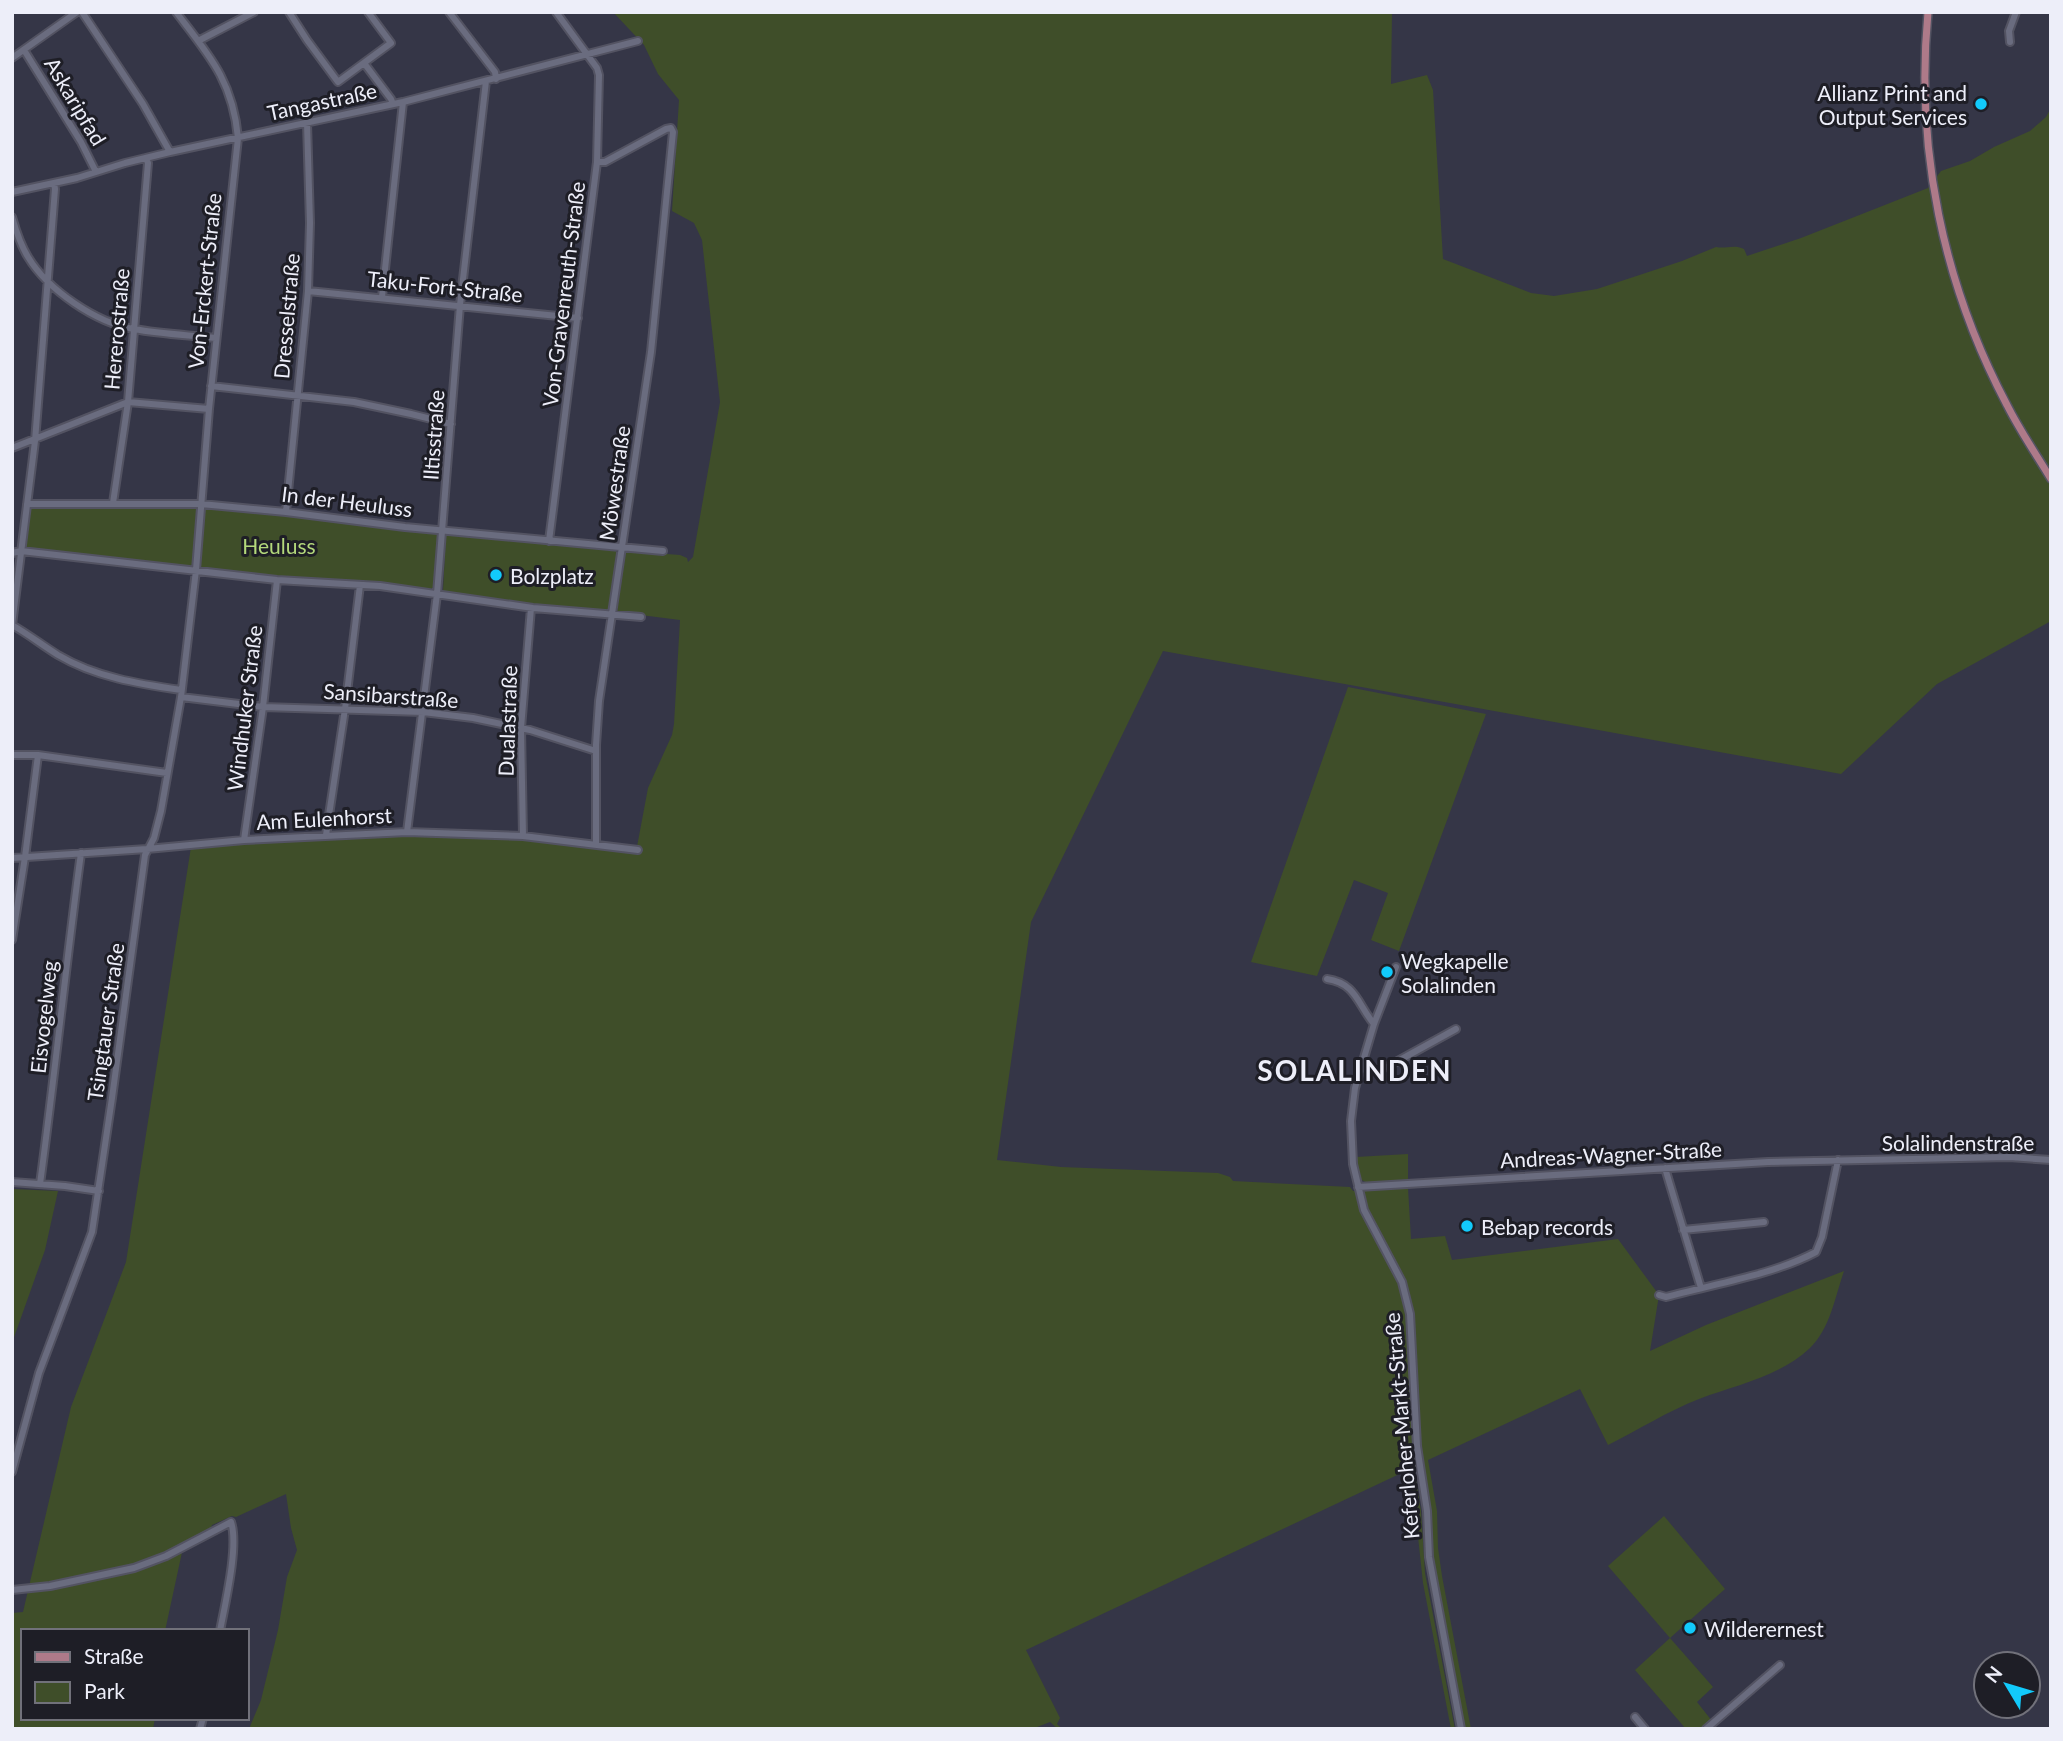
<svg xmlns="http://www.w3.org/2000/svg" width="2063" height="1741" font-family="Lato,sans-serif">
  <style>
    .green { fill: #3f4e29 }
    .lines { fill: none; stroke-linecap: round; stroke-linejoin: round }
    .minor-casing { stroke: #535362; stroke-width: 10 }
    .major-casing { stroke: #535362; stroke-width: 10 }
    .minor { stroke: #6a6c7f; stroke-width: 6 }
    .major { stroke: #ae7a89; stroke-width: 7 }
    .poi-dot { fill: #12cafb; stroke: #1e1e26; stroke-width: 2.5 }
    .labels { text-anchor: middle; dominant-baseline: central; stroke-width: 6; stroke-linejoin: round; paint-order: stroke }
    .poi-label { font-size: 21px; fill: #edeef9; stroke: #1e1e26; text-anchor: start }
    .street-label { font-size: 21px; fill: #edeef9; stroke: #1e1e26 }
    .park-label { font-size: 21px; fill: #b3d87b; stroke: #1e1e26 }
    .district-label { font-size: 28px; font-weight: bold; letter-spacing: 2px; fill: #edeef9; stroke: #1e1e26 }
  </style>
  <rect width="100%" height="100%" fill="#353647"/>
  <!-- green -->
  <path class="green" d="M 613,12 L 1392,12 L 1391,84 L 1427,75 L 1433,90 L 1443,259 L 1531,293 L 1554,296 L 1597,289 L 1682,261 L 1716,247 C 1726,249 1734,244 1744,249 L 1747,256 L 1801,238 L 1928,188 L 1941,171 L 1970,161 L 1994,147 L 2030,131 L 2046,117 L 2051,108 L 2051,621 L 1937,684 L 1841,774 L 1163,651 L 1031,922 L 997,1160 L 1061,1167 L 1218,1173 L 1230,1177 L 1233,1181 L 1350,1187 L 1353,1191 L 1408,1188 L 1411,1239 L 1445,1236 L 1452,1260 L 1618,1239 L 1659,1295 L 1650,1351 L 1706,1325 L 1844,1271 C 1835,1297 1830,1329 1810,1348 C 1779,1377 1736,1385 1699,1399 C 1668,1411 1638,1430 1608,1445 L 1580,1389 L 1428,1460 L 1437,1511 L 1438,1548 L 1442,1576 L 1471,1729 L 1464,1729 C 1460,1715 1460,1702 1456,1690 L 1446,1627 L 1435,1578 L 1429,1510 L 1424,1478 L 1424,1462 L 1414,1467 L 1421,1511 L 1425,1573 L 1455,1729 L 1451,1729 L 1423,1583 L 1416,1518 L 1408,1470 L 1026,1650 L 1060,1718 L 1057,1724 L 1062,1729 L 1058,1729 L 1050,1722 L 1032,1729 L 249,1729 L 261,1700 L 278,1630 L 287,1577 L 297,1550 L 291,1528 L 286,1494 L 236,1517 L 232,1516 L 212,1525 L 211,1528 L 184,1543 L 165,1631 L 23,1631 L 23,1718 L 155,1718 L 153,1729 L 12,1729 L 12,1613 L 23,1612 L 71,1407 L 126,1262 L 191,847 L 267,841 L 410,835 L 533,839 L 553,844 L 636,852 L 648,788 L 672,735 L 674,724 L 680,620 L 617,612 L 626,551 L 680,555 L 687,558 L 688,562 L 693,557 L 720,402 L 702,240 L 694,223 L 672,211 L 679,100 L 658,74 L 644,45 Z
    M 116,505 L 197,506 L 193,563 L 189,567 L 25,548 L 29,509 Z
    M 204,507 L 285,514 L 435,532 L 439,535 L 434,587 L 431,589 L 278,577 L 203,568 L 199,565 Z
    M 449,533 L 614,550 L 617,552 L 610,609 L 605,612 C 551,607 496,602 443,591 L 446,535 Z
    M 1348,687 L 1486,714 L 1399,951 L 1371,940 L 1388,893 L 1354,880 L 1317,976 L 1251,962 Z
    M 1408,1154 L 1408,1182 L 1367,1183 L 1360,1179 L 1356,1157 Z
    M 12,1189 L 58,1191 L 45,1250 L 12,1343 Z
    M 1664,1516 L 1725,1589 L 1670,1638 L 1713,1687 L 1697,1702 L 1712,1721 L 1703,1729 L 1686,1729 L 1635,1670 L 1670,1638 L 1608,1566 Z"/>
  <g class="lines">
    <defs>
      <path id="minor" d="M 82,12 L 143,104 L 170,152
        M 289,12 L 307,40 L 338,82 L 391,43 L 368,12
        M 449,12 L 495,72 L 496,79
        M 198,41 L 254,12
        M 2010,42 L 2009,31 L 2016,12
        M 24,50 L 81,142 L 96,172
        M 12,58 L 77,12
        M 364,63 L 391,99 L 393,104
        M 12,192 L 77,178 L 125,163 L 170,152 L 403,102 L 638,41
        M 12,217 C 16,231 20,244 28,257 C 48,290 96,323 134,329 C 161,334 189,335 216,338
        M 308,291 L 578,318
        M 382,297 L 403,102
        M 211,386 L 354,402 L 411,414 L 451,424
        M 12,448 L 128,402 L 209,409
        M 113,503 L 128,402 L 148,163 L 146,158
        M 27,504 L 201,504 L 286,512 L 405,527 L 663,551
        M 286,512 L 308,291 L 310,223 L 307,123
        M 549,541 L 597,162 L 599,75 L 597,68 L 556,12
        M 12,553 L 21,551 L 277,580 L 380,586 L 533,608 L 641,617
        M 12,625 L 35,441 L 55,189 L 54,183
        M 12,625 C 28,634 42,645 58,655 C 95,677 139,684 181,690
        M 181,697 L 263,707 L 423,712 L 473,718 L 530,730 L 596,751
        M 12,755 L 38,755 L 167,773
        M 407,832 L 437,594 L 460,305 L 486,81
        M 326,835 L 345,709 L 360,585
        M 523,836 L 521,728 L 531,608
        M 244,840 L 263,707 L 277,580
        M 596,844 L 596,745 L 599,701 L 651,352 L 673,132 L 671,128 L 666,129 L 605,162 L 597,162
        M 12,858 L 147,849 L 244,840 L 407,832 L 523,836 L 638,850
        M 12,940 L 25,857 L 38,755
        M 1396,967 L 1374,1024 L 1355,1088 L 1351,1121 L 1353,1164 L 1364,1210 L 1402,1282 L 1410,1314 L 1417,1446 L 1427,1511 L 1429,1557 L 1461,1729
        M 1327,979 C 1356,983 1358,1005 1374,1024
        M 1360,1069 L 1373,1071 L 1387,1067 L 1456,1029
        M 1665,1168 L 1701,1288
        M 12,1182 L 65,1186 L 99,1191
        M 40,1184 C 55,1074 66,963 81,853
        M 1358,1187 L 1768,1162 L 2009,1157 L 2051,1160
        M 1683,1230 L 1764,1222
        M 1659,1295 L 1666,1297 C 1713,1284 1773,1275 1816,1252 L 1822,1237 L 1838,1160
        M 12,1472 L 39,1373 L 92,1232 L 112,1098 L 145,855 L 154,838 L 161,811 L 181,697 L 196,570 L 209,409 L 238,138 C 233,81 209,55 176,12
        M 12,1590 L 50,1586 L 134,1568 L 166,1556 L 231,1522 C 239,1546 225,1604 220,1631
        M 1635,1717 L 1645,1729
        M 200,1729 L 203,1718
        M 1706,1729 L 1780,1665"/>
      <path id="major" d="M 1928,12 C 1915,149 1943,284 2007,405 C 2020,431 2036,454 2051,479"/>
    </defs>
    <!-- minor casing -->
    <use href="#minor" class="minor-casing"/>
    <!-- major casing -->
    <use href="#major" class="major-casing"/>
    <!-- minor -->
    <use href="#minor" class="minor"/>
    <!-- major -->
    <use href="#major" class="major"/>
  </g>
  <!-- markers -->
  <g class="poi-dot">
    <circle cx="1981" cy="104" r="7"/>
    <circle cx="496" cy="575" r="7"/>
    <circle cx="1387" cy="972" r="7"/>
    <circle cx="1467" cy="1226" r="7"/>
    <circle cx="1690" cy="1628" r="7"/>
  </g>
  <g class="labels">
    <!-- poi labels -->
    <g class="poi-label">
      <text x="1967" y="92" text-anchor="end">Allianz Print and<tspan x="1967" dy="24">Output Services</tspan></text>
      <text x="510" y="575">Bolzplatz</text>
      <text x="1401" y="960">Wegkapelle<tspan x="1401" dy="24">Solalinden</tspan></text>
      <text x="1481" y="1226">Bebap records</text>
      <text x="1704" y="1628">Wilderernest</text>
    </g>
    <!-- street labels -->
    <g class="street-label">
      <text transform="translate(76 101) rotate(59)">Askaripfad</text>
      <text transform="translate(322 101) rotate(-12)">Tangastraße</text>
      <text transform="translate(204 281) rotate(-84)">Von-Erckert-Straße</text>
      <text transform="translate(445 286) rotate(6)">Taku-Fort-Straße</text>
      <text transform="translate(563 294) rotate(-83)">Von-Gravenreuth-Straße</text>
      <text transform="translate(286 316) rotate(-85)">Dresselstraße</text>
      <text transform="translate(116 329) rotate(-85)">Hererostraße</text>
      <text transform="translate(433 435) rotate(-86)">Iltisstraße</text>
      <text transform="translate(614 483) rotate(-82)">Möwestraße</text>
      <text transform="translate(347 501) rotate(7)">In der Heuluss</text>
      <text transform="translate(391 695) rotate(4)">Sansibarstraße</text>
      <text transform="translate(244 708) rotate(-83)">Windhuker Straße</text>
      <text transform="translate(507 721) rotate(-88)">Dualastraße</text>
      <text transform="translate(324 818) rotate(-3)">Am Eulenhorst</text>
      <text transform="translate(43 1017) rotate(-84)">Eisvogelweg</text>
      <text transform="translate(105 1022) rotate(-82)">Tsingtauer Straße</text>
      <text x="1958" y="1142">Solalindenstraße</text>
      <text transform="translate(1611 1154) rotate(-3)">Andreas-Wagner-Straße</text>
      <text transform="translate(1401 1426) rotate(-95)">Keferloher-Markt-Straße</text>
    </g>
    <!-- park labels -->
    <g class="park-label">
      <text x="279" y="545">Heuluss</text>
    </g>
    <!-- district labels -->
    <g class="district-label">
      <text x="1355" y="1070">SOLALINDEN</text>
    </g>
  </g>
  <!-- border -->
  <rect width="2063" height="1741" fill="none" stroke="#edeef9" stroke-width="28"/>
  <!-- legend -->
  <rect x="21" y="1629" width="228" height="91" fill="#1e1e26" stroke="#71717a" stroke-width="2"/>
  <rect x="35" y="1652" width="35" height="10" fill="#ae7a89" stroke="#71717a" stroke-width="2"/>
  <text x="84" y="1664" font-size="21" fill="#edeef9">Straße</text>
  <rect x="35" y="1682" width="35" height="21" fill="#3f4e29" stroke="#71717a" stroke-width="2"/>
  <text x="84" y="1699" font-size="21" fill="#edeef9">Park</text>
  <!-- north arrow -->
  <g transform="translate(2007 1685) rotate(308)"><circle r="33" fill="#1e1e26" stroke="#71717a" stroke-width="2"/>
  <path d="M0-5L12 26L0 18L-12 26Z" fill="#12cafb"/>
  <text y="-10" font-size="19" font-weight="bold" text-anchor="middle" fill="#edeef9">N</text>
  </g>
</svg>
